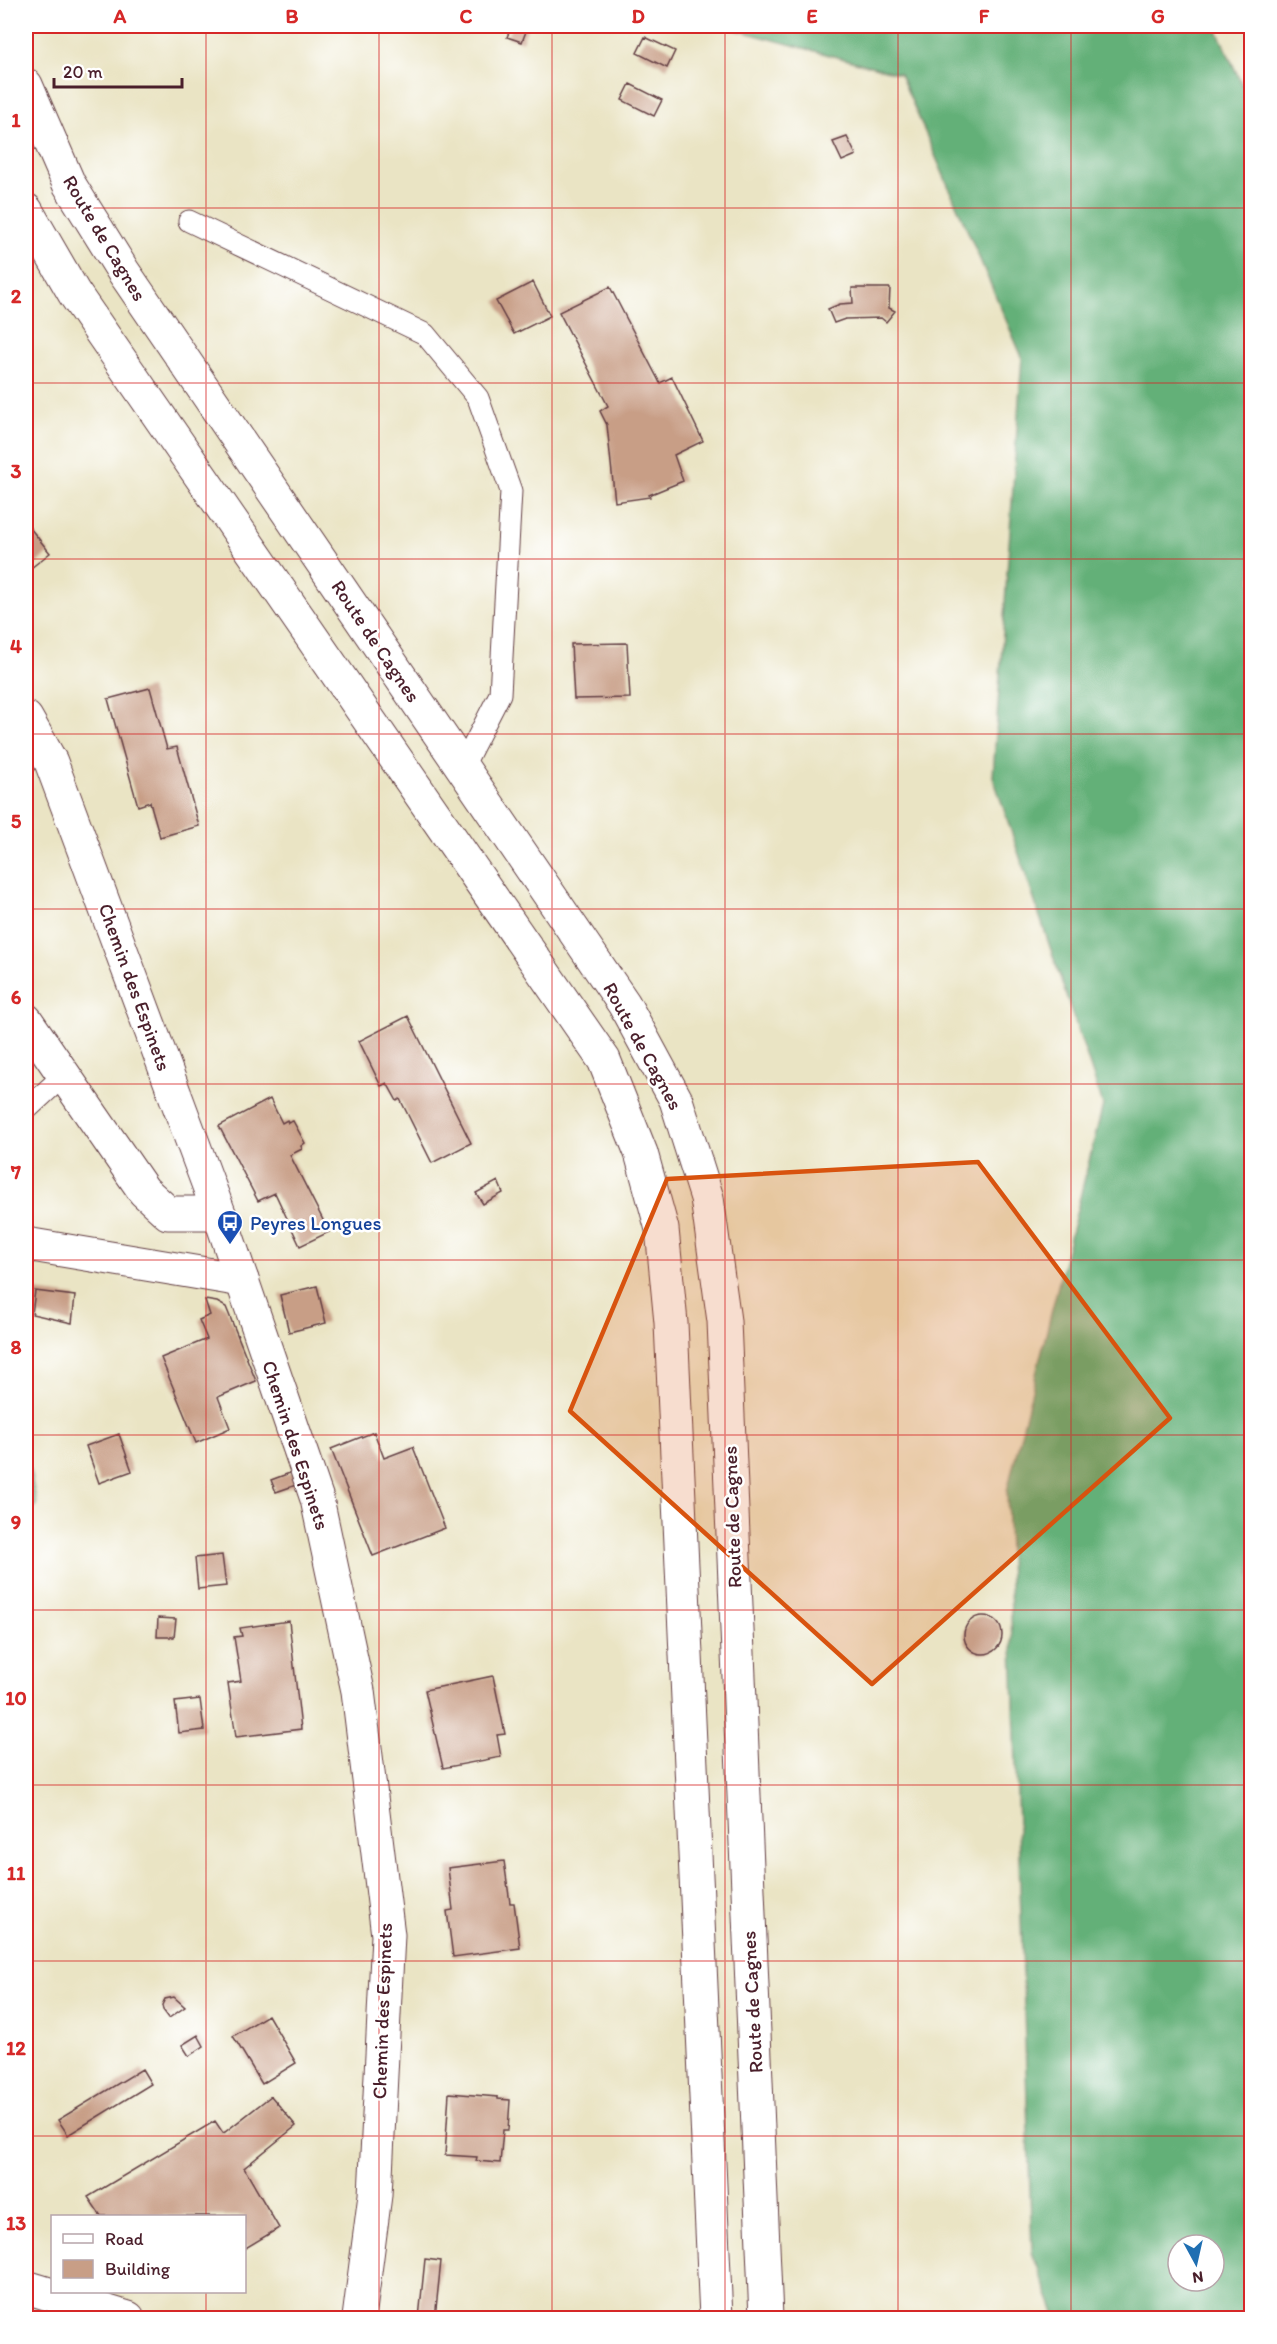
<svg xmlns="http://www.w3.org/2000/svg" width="1277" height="2344" font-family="Itim,sans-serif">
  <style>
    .forest { fill: #64b078; stroke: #576852; stroke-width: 1.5; fill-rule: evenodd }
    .building { fill: #c89e86 }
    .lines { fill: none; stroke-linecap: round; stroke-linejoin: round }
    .service-casing { stroke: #623d42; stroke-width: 23 }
    .minor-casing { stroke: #623d42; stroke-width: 35 }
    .tertiary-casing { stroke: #623d42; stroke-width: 35 }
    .primary-casing { stroke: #623d42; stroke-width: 35 }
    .service { stroke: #fff; stroke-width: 21 }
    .minor { stroke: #fff; stroke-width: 33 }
    .tertiary { stroke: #fff; stroke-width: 33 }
    .primary { stroke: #fff; stroke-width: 33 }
    .marked { fill: #d8530f; fill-opacity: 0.2; stroke: #d8530f; stroke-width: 4.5; stroke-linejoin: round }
    .grid { fill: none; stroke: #d62828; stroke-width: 1.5; stroke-opacity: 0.55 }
    .labels { text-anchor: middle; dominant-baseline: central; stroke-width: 5; stroke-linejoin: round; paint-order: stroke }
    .street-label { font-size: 20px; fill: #4a1f2b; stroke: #fff }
    .transit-label { font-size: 20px; fill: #164399; stroke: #fff; text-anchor: start }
    .neatline { fill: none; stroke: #d62828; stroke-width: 2 }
    .grid-label { font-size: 20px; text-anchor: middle; font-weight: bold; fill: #d62828 }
  </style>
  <rect width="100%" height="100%" fill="#fff"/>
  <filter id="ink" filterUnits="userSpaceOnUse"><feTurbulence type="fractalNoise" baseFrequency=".0167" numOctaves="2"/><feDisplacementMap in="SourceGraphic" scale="12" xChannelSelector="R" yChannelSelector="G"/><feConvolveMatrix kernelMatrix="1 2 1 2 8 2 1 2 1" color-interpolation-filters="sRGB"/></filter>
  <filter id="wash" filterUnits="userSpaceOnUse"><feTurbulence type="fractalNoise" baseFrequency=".008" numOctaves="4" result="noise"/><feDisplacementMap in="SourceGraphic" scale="24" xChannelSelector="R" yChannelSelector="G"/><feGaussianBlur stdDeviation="1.35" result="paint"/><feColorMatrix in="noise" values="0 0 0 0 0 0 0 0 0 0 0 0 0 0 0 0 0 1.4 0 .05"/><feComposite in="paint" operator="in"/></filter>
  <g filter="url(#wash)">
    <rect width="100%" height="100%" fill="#eae4c4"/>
    <!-- forest -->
    <path class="forest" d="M 722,26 L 1215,26 L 1251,104 L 1251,2318 L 1057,2318 L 1032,2252 L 1007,1491 L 1103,1105 L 993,777 L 1022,357 L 900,74 ZM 1178,2245 L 1214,2245 L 1214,2281 L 1178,2281 Z
      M 26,1453 L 37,1504 L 26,1523 Z"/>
    <g id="blocks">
      <!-- building -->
      <path class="building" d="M 512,26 L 528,26 L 522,42 L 507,37 Z
        M 645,37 L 675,51 L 667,68 L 637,53 Z
        M 630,84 L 662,100 L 654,116 L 622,100 Z
        M 847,137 L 856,155 L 842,161 L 833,142 Z
        M 533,282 L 550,316 L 514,334 L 496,301 Z
        M 610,287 L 660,383 L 672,377 L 703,441 L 674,455 L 683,481 L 649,495 L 650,497 L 615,502 L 607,425 L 600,411 L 608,406 L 559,312 Z
        M 852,288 L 890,288 L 889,308 L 895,311 L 886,322 L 881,318 L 845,319 L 834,323 L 828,309 L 840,304 L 853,303 Z
        M 26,523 L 50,553 L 26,572 Z
        M 627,643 L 630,698 L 574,699 L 571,644 Z
        M 150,688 L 167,749 L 177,747 L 199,826 L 160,837 L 150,802 L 138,806 L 108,699 Z
        M 408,1016 L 471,1143 L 432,1163 L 400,1099 L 397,1101 L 387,1083 L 381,1086 L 359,1041 Z
        M 270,1099 L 282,1123 L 287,1120 L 288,1123 L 293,1121 L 305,1143 L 301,1146 L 302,1149 L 290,1155 L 329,1232 L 300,1246 L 275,1193 L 258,1201 L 219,1126 Z
        M 498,1181 L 503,1193 L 483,1204 L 476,1193 Z
        M 317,1286 L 326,1323 L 289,1332 L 280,1295 Z
        M 35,1291 L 75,1296 L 72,1323 L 32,1314 Z
        M 205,1300 L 217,1302 L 226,1307 L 256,1381 L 218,1397 L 230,1428 L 196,1443 L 161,1358 L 207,1339 L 199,1320 L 210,1315 Z
        M 374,1432 L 384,1458 L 413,1447 L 445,1528 L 373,1556 L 331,1449 Z
        M 119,1434 L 132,1471 L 99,1483 L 86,1446 Z
        M 295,1471 L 299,1484 L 276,1492 L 271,1480 Z
        M 222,1555 L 226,1586 L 198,1589 L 195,1558 Z
        M964 1635a19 19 0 1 1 38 0a19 19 0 1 1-38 0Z
        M 158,1618 L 176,1619 L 174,1637 L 157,1637 Z
        M 289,1621 L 301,1729 L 236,1737 L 228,1683 L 241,1681 L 234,1637 L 242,1636 L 240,1628 Z
        M 493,1676 L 505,1734 L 497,1735 L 501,1757 L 443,1768 L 425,1690 Z
        M 200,1699 L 204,1730 L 179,1733 L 175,1702 Z
        M 504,1861 L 510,1903 L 514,1903 L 520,1948 L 453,1957 L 447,1911 L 453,1910 L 448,1868 Z
        M 174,1997 L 185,2007 L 169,2018 L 163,2010 L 162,2005 L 165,1999 Z
        M 268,2015 L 296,2063 L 262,2084 L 233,2036 Z
        M 198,2035 L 204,2046 L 189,2056 L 182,2045 Z
        M 142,2069 L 151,2084 L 68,2135 L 58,2120 Z
        M 449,2093 L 498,2097 L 498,2099 L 510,2100 L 508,2130 L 503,2130 L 500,2163 L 476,2161 L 477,2157 L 445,2155 Z
        M 271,2096 L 296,2126 L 244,2168 L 279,2228 L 244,2249 L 244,2216 L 101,2216 L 88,2197 L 215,2121 L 223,2133 L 225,2132 Z
        M 425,2259 L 441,2261 L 435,2318 L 419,2318 Z"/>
    </g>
  </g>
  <g filter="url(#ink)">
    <use href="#blocks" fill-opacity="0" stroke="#623d42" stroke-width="1.5"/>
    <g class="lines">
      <defs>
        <path id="service" d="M 189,221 L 425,334 L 478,398 L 511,491 L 500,694 L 462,768
          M 26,1110 L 64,1075"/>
        <path id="minor" d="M 26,1244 L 242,1280
          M 26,2287 L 128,2318"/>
        <path id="tertiary" d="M 26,718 L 51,762 L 219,1213 L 317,1499 L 358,1691 L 388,1935 L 375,2195 L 359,2318
          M 26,1020 L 144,1191 L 168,1213 L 219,1213"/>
        <path id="primary" d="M 26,85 L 69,184 L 123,271 L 624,1004 L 676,1100 L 707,1198 L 724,1321 L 766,2318
          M 26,210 L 74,293 L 604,1060 L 641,1153 L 662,1229 L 671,1323 L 716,2318"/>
      </defs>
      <!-- service casing -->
      <use href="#service" class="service-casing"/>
      <!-- minor casing -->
      <use href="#minor" class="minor-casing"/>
      <!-- tertiary casing -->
      <use href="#tertiary" class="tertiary-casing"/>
      <!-- primary casing -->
      <use href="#primary" class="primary-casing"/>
      <!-- service -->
      <use href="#service" class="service"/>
      <!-- minor -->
      <use href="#minor" class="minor"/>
      <!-- tertiary -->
      <use href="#tertiary" class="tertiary"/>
      <!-- primary -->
      <use href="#primary" class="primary"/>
    </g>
  </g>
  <!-- marked area -->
  <path class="marked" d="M 978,1162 L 1170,1418 L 872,1684 L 570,1411 L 667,1179 Z"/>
  <!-- grid -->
  <path class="grid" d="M 206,26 L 206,2216M 379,26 L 379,2318M 552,26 L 552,2318M 725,26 L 725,2318M 898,26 L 898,2318M 1071,26 L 1071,2318M 26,208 L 1252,208M 26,383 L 1252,383M 26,559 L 1252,559M 26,734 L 1252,734M 26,909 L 1252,909M 26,1084 L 1252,1084M 26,1260 L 1252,1260M 26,1435 L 1252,1435M 26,1610 L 1252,1610M 26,1785 L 1252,1785M 26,1961 L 1252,1961M 26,2136 L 1252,2136M 206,2292 L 206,2318"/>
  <!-- icons -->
  <defs>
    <symbol id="bus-pin" viewBox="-11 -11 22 30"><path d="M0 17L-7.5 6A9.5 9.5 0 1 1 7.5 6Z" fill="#1a4fb4" stroke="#fff"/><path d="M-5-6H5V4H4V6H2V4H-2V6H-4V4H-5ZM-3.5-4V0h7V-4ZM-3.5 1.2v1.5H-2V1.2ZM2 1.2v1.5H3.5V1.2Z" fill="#fff"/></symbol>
  </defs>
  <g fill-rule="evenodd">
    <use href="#bus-pin" x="215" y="1208" width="30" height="40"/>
  </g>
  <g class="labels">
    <!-- street labels -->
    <g class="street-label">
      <text transform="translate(105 238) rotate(59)">Route de Cagnes</text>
      <text transform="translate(376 641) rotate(56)">Route de Cagnes</text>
      <text transform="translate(135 987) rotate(70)">Chemin des Espinets</text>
      <text transform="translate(643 1046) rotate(61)">Route de Cagnes</text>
      <text transform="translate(296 1445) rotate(72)">Chemin des Espinets</text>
      <text transform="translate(732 1517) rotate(-92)">Route de Cagnes</text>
      <text transform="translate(752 2002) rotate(-93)">Route de Cagnes</text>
      <text transform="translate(382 2011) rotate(-88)">Chemin des Espinets</text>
    </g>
    <!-- transit labels -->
    <g class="transit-label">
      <text x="250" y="1223">Peyres Longues</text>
    </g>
  </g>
  <!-- margin -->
  <rect width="1277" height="2344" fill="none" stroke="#fff" stroke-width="66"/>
  <!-- legend -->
  <rect x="51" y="2215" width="195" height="78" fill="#ffffff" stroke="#b7a5aa" stroke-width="1.5"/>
  <rect x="63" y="2234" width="30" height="9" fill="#ffffff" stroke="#b7a5aa" stroke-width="1.5"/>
  <text x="105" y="2245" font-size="18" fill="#4a1f2b">Road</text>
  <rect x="63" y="2260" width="30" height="18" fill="#c89e86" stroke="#b7a5aa" stroke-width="1.5"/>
  <text x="105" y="2275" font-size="18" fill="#4a1f2b">Building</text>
  <!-- north arrow -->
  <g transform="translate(1196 2263) rotate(172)"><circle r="28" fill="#ffffff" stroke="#b7a5aa" stroke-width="1.5"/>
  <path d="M0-4.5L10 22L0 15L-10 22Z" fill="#1f6fb2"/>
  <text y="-9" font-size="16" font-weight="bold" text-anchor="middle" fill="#4a1f2b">N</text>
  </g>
  <!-- scale -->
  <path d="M54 78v9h128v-9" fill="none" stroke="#4a1f2b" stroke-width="3"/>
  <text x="63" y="78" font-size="18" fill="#4a1f2b" stroke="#ffffff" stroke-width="4.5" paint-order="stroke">20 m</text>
  <rect x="33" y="33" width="1211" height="2278" class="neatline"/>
  <g class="grid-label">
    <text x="120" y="23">A</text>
    <text x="292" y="23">B</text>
    <text x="466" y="23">C</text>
    <text x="638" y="23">D</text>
    <text x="812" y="23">E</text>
    <text x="984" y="23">F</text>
    <text x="1158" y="23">G</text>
    <text x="16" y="127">1</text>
    <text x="16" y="303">2</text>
    <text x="16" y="478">3</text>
    <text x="16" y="653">4</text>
    <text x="16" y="828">5</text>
    <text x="16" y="1004">6</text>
    <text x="16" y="1179">7</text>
    <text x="16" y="1354">8</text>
    <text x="16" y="1529">9</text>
    <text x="16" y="1705">10</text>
    <text x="16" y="1880">11</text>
    <text x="16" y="2055">12</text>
    <text x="16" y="2230">13</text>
  </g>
</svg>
